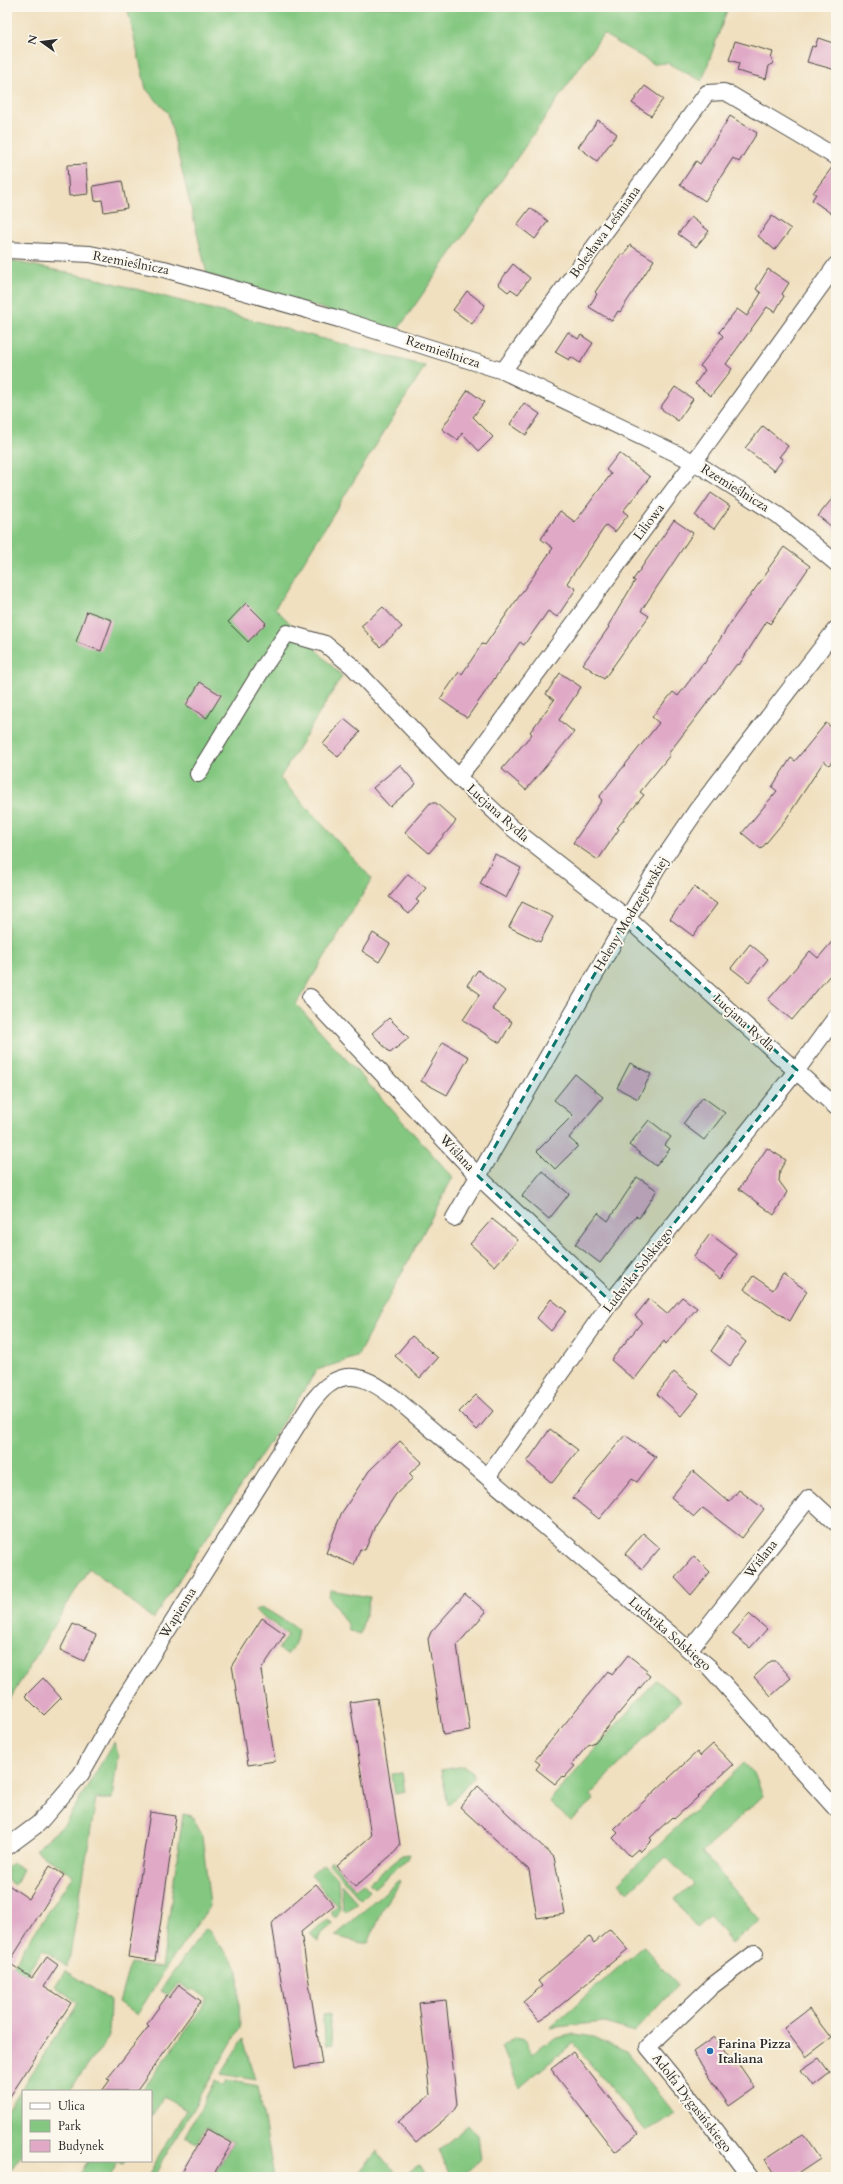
<svg xmlns="http://www.w3.org/2000/svg" width="843" height="2184" font-family="Cardo,serif">
  <style>
    .green { fill: #83c780; stroke: #577956 }
    .building { fill: #e0aac7 }
    .lines { fill: none; stroke-linecap: round; stroke-linejoin: round }
    .minor-casing { stroke: #494641; stroke-width: 18 }
    .minor { stroke: #fff; stroke-width: 16 }
    .oneway { fill: #a0a0a0 }
    .marked { fill: #0f766e; fill-opacity: 0.2; stroke: #0f766e; stroke-width: 3; stroke-dasharray: 8 5; stroke-linejoin: round }
    .poi-dot { fill: #1f6fb2; stroke: #fbf7ec; stroke-width: 1.5 }
    .labels { text-anchor: middle; dominant-baseline: central; stroke-width: 4; stroke-linejoin: round; paint-order: stroke }
    .street-label { font-size: 13px; fill: #2b2b2b; stroke: #fbf7ec }
    .poi-label { font-size: 13px; font-weight: bold; fill: #2b2b2b; stroke: #fbf7ec; text-anchor: start }
  </style>
  <rect width="100%" height="100%" fill="#fbf7ec"/>
  <filter id="ink" filterUnits="userSpaceOnUse"><feTurbulence type="fractalNoise" baseFrequency=".025" numOctaves="2"/><feDisplacementMap in="SourceGraphic" scale="8" xChannelSelector="R" yChannelSelector="G"/><feConvolveMatrix kernelMatrix="1 2 1 2 8 2 1 2 1" color-interpolation-filters="sRGB"/></filter>
  <filter id="wash" filterUnits="userSpaceOnUse"><feTurbulence type="fractalNoise" baseFrequency=".012" numOctaves="4" result="noise"/><feDisplacementMap in="SourceGraphic" scale="16" xChannelSelector="R" yChannelSelector="G"/><feGaussianBlur stdDeviation="0.9" result="paint"/><feColorMatrix in="noise" values="0 0 0 0 0 0 0 0 0 0 0 0 0 0 0 0 0 1.4 0 .05"/><feComposite in="paint" operator="in"/></filter>
  <g filter="url(#wash)">
    <rect width="100%" height="100%" fill="#f0e0c0"/>
    <!-- green -->
    <path class="green" d="M 127,7 L 728,7 L 702,81 L 667,63 L 654,64 L 603,34 L 397,331 L 207,274 L 168,113 L 146,89 Z
      M 7,260 L 102,280 L 425,366 L 275,608 L 342,676 L 280,778 L 372,879 L 296,1004 L 453,1177 L 357,1357 L 317,1370 L 153,1619 L 89,1568 L 7,1704 Z
      M 331,1590 L 370,1597 L 360,1634 L 348,1630 L 349,1627 L 329,1597 Z
      M 259,1608 L 267,1610 L 298,1629 L 296,1641 L 287,1655 L 278,1649 L 288,1634 L 255,1611 Z
      M 656,1680 L 681,1700 L 590,1795 L 594,1800 L 570,1821 L 549,1801 Z
      M 114,1742 L 118,1754 L 112,1799 L 96,1799 L 68,1967 L 43,1949 L 7,2004 L 7,1974 L 73,1875 L 35,1850 L 64,1825 Z
      M 744,1763 L 754,1773 L 763,1796 L 702,1852 L 760,1920 L 732,1943 L 710,1916 L 696,1928 L 675,1899 L 693,1884 L 666,1857 L 628,1892 L 618,1883 Z
      M 464,1766 L 473,1772 L 474,1777 L 448,1805 L 441,1770 Z
      M 402,1773 L 405,1792 L 395,1794 L 392,1774 Z
      M 183,1814 L 192,1816 L 202,1835 L 210,1906 L 166,1968 L 137,2015 L 119,2002 L 130,1964 L 162,1968 Z
      M 409,1854 L 407,1859 L 374,1888 L 369,1882 L 402,1855 Z
      M 331,1860 L 355,1889 L 363,1883 L 370,1891 L 362,1899 L 359,1898 L 329,1864 Z
      M 13,1863 L 23,1869 L 15,1885 L 7,1880 L 7,1866 Z
      M 322,1865 L 325,1865 L 338,1880 L 340,1910 L 336,1919 L 330,1912 L 337,1906 L 311,1875 Z
      M 399,1880 L 401,1882 L 384,1907 L 368,1943 L 362,1943 L 335,1936 Z
      M 341,1884 L 356,1901 L 356,1904 L 346,1912 L 343,1909 Z
      M 328,1919 L 333,1924 L 320,1935 L 318,1941 L 310,1934 Z
      M 205,1928 L 208,1930 L 238,1968 L 240,2028 L 153,2177 L 147,2177 L 186,2110 L 163,2097 L 151,2117 L 151,2091 L 142,2091 L 208,1999 L 194,1989 L 191,1991 L 179,1983 L 168,1996 L 160,1991 Z
      M 643,1946 L 678,1985 L 634,2032 L 602,2022 L 549,2028 Z
      M 65,1971 L 110,1999 L 109,2037 L 69,2091 L 23,2091 L 23,2153 L 9,2172 L 13,2177 L 7,2177 L 7,2111 L 78,2003 L 55,1986 Z
      M 329,2014 L 333,2044 L 327,2045 L 322,2015 Z
      M 575,2034 L 594,2037 L 626,2052 L 675,2114 L 646,2131 L 573,2043 L 519,2088 L 502,2047 L 516,2037 L 525,2039 L 532,2054 L 553,2039 Z
      M 243,2039 L 255,2080 L 221,2074 Z
      M 227,2080 L 258,2086 L 274,2177 L 213,2177 L 233,2142 L 206,2127 L 197,2143 L 185,2137 L 215,2081 L 224,2086 Z
      M 468,2125 L 478,2136 L 481,2159 L 461,2177 L 451,2177 L 439,2150 Z
      M 377,2151 L 395,2173 L 389,2177 L 355,2177 Z
      M 88,2161 L 125,2161 L 123,2165 L 117,2163 L 110,2177 L 78,2177 Z
      M 419,2165 L 427,2177 L 401,2177 Z"/>
    <g id="blocks">
      <!-- building -->
      <path class="building" d="M 818,38 L 836,44 L 836,70 L 807,62 L 812,46 L 815,47 Z
        M 735,41 L 773,52 L 771,59 L 774,63 L 769,66 L 766,79 L 737,71 L 739,63 L 729,60 Z
        M 645,86 L 663,99 L 651,116 L 632,103 Z
        M 730,116 L 757,133 L 739,162 L 733,158 L 705,201 L 680,185 L 696,161 L 700,164 Z
        M 598,120 L 617,134 L 597,161 L 578,147 Z
        M 86,164 L 88,194 L 69,196 L 67,165 Z
        M 833,166 L 836,166 L 836,217 L 812,200 L 816,194 L 813,193 Z
        M 122,181 L 127,208 L 104,212 L 102,200 L 95,201 L 93,186 Z
        M 530,208 L 548,221 L 535,239 L 517,225 Z
        M 772,216 L 791,229 L 775,250 L 758,236 Z
        M 691,217 L 709,231 L 696,247 L 678,234 Z
        M 630,245 L 654,260 L 620,312 L 618,311 L 612,321 L 589,307 L 597,294 L 595,292 L 621,254 L 624,255 Z
        M 513,264 L 530,278 L 518,294 L 511,289 L 508,292 L 498,284 Z
        M 768,269 L 789,283 L 782,294 L 784,296 L 775,312 L 767,307 L 744,339 L 726,364 L 732,369 L 711,396 L 695,384 L 705,370 L 700,366 L 723,336 L 719,332 L 737,309 L 747,316 L 761,293 L 756,289 Z
        M 467,291 L 485,305 L 472,324 L 453,310 Z
        M 568,332 L 578,339 L 581,335 L 593,343 L 580,363 L 571,357 L 569,360 L 555,352 Z
        M 675,387 L 693,399 L 678,421 L 660,408 Z
        M 468,390 L 484,402 L 473,417 L 493,437 L 479,451 L 462,433 L 458,440 L 442,429 Z
        M 524,403 L 540,414 L 526,435 L 510,424 Z
        M 763,426 L 788,446 L 779,457 L 783,459 L 774,471 L 745,448 Z
        M 619,453 L 650,477 L 623,511 L 628,515 L 615,532 L 606,525 L 567,583 L 576,589 L 557,617 L 548,611 L 524,645 L 520,642 L 467,718 L 440,699 L 459,672 L 462,674 L 482,644 L 485,645 L 553,548 L 541,539 L 560,511 L 575,522 L 611,474 L 606,470 Z
        M 711,493 L 730,506 L 714,529 L 695,516 Z
        M 836,494 L 836,530 L 818,516 Z
        M 674,520 L 693,533 L 641,611 L 649,616 L 604,679 L 583,664 L 609,627 L 608,626 L 635,581 L 633,580 Z
        M 784,547 L 810,566 L 770,624 L 767,621 L 739,665 L 737,664 L 668,754 L 670,755 L 640,792 L 644,795 L 617,828 L 619,829 L 598,860 L 573,843 L 602,800 L 599,797 L 659,723 L 652,717 L 673,692 L 678,696 L 703,663 L 704,664 L 735,616 L 769,570 L 768,569 Z
        M 246,603 L 266,623 L 248,642 L 228,622 Z
        M 383,607 L 402,627 L 380,647 L 361,626 Z
        M 87,611 L 112,620 L 101,651 L 76,642 Z
        M 560,673 L 581,687 L 559,720 L 574,732 L 526,790 L 502,769 L 532,734 L 530,732 L 554,700 L 546,694 Z
        M 200,682 L 221,695 L 207,718 L 186,705 Z
        M 344,719 L 360,732 L 338,757 L 323,744 Z
        M 826,723 L 836,731 L 836,757 L 829,765 L 824,761 L 786,819 L 761,849 L 742,833 L 777,791 L 772,787 L 791,758 L 795,761 Z
        M 400,765 L 416,784 L 390,807 L 373,788 Z
        M 430,803 L 436,803 L 456,821 L 429,853 L 405,832 Z
        M 495,854 L 521,868 L 506,898 L 480,884 Z
        M 408,874 L 426,888 L 416,900 L 419,902 L 409,914 L 389,897 Z
        M 694,887 L 717,904 L 693,936 L 670,919 Z
        M 522,902 L 553,917 L 540,942 L 509,927 Z
        M 373,933 L 390,944 L 379,962 L 362,951 Z
        M 836,937 L 836,968 L 792,1020 L 768,1000 L 810,951 L 818,958 Z
        M 750,944 L 768,959 L 749,982 L 731,968 Z
        M 478,970 L 505,991 L 492,1009 L 512,1022 L 500,1043 L 463,1020 L 480,994 L 467,985 Z
        M 389,1018 L 409,1038 L 390,1053 L 372,1033 Z
        M 443,1042 L 469,1057 L 447,1095 L 421,1081 Z
        M 630,1063 L 651,1074 L 638,1099 L 617,1088 Z
        M 575,1074 L 603,1097 L 569,1138 L 578,1146 L 555,1169 L 537,1151 L 573,1115 L 554,1100 Z
        M 703,1097 L 725,1113 L 704,1140 L 683,1124 Z
        M 649,1120 L 671,1137 L 665,1145 L 670,1149 L 656,1166 L 629,1145 Z
        M 767,1148 L 786,1160 L 780,1170 L 779,1181 L 787,1192 L 774,1215 L 739,1189 Z
        M 542,1171 L 569,1194 L 549,1219 L 522,1196 Z
        M 637,1177 L 657,1190 L 639,1218 L 636,1216 L 600,1263 L 575,1244 L 598,1213 L 608,1221 Z
        M 492,1219 L 518,1240 L 495,1266 L 470,1244 Z
        M 710,1234 L 737,1254 L 720,1279 L 693,1257 Z
        M 783,1274 L 807,1291 L 790,1321 L 744,1289 L 753,1276 L 773,1290 Z
        M 682,1297 L 697,1308 L 666,1344 L 664,1341 L 634,1380 L 611,1360 L 642,1322 L 635,1316 L 649,1299 L 667,1314 Z
        M 551,1299 L 566,1311 L 551,1331 L 537,1318 Z
        M 727,1327 L 746,1342 L 730,1366 L 711,1351 Z
        M 412,1336 L 438,1358 L 420,1378 L 395,1356 Z
        M 674,1372 L 699,1394 L 681,1416 L 657,1394 Z
        M 476,1395 L 493,1411 L 477,1430 L 459,1412 Z
        M 550,1429 L 578,1450 L 552,1483 L 527,1462 Z
        M 625,1435 L 656,1457 L 637,1482 L 632,1479 L 599,1519 L 573,1498 Z
        M 400,1441 L 422,1462 L 409,1474 L 413,1478 L 396,1494 L 375,1526 L 365,1550 L 360,1549 L 354,1565 L 326,1553 L 341,1514 L 369,1471 Z
        M 693,1471 L 729,1502 L 739,1490 L 764,1509 L 742,1538 L 703,1508 L 694,1517 L 671,1497 Z
        M 643,1533 L 660,1548 L 642,1569 L 625,1554 Z
        M 694,1556 L 710,1572 L 691,1595 L 675,1578 Z
        M 465,1594 L 486,1612 L 457,1645 L 470,1731 L 443,1735 L 428,1639 L 431,1632 Z
        M 749,1614 L 767,1629 L 750,1648 L 732,1634 Z
        M 262,1618 L 285,1634 L 261,1670 L 275,1761 L 248,1765 L 232,1665 Z
        M 73,1624 L 96,1635 L 84,1661 L 60,1650 Z
        M 628,1655 L 647,1670 L 645,1672 L 650,1676 L 595,1742 L 588,1745 L 572,1764 L 575,1766 L 564,1778 L 562,1776 L 555,1784 L 536,1769 L 540,1764 L 535,1760 L 608,1671 L 612,1675 Z
        M 771,1661 L 776,1661 L 791,1678 L 771,1696 L 754,1677 Z
        M 43,1678 L 61,1698 L 44,1715 L 25,1696 Z
        M 377,1698 L 400,1845 L 396,1851 L 355,1887 L 337,1866 L 371,1836 L 350,1702 Z
        M 713,1744 L 733,1765 L 674,1819 L 672,1817 L 650,1838 L 652,1840 L 640,1852 L 638,1849 L 630,1856 L 613,1838 L 618,1833 L 614,1829 L 697,1752 L 700,1756 Z
        M 478,1786 L 554,1857 L 565,1914 L 537,1918 L 529,1870 L 460,1807 Z
        M 150,1812 L 176,1816 L 155,1961 L 128,1957 Z
        M 50,1866 L 64,1875 L 9,1963 L 32,1978 L 47,1957 L 58,1965 L 44,1986 L 71,2003 L 7,2101 L 7,1884 L 29,1899 Z
        M 316,1884 L 334,1905 L 301,1932 L 322,2064 L 295,2068 L 272,1924 L 276,1918 Z
        M 610,1929 L 628,1949 L 550,2014 L 539,2021 L 523,2002 L 542,1986 L 538,1981 L 590,1937 L 594,1943 Z
        M 179,1985 L 201,2001 L 136,2091 L 102,2091 L 110,2080 L 107,2079 L 149,2026 L 147,2024 L 153,2015 L 167,1996 L 169,1998 Z
        M 446,2000 L 457,2105 L 453,2112 L 416,2143 L 398,2122 L 430,2095 L 419,2003 Z
        M 809,2009 L 831,2038 L 806,2057 L 784,2028 Z
        M 714,2037 L 735,2066 L 738,2063 L 755,2088 L 729,2106 L 693,2052 Z
        M 573,2052 L 638,2134 L 615,2152 L 551,2069 Z
        M 819,2058 L 830,2073 L 813,2086 L 801,2070 Z
        M 207,2129 L 232,2143 L 212,2177 L 179,2177 Z
        M 803,2134 L 820,2159 L 793,2177 L 776,2177 L 765,2159 Z"/>
    </g>
  </g>
  <g filter="url(#ink)">
    <use href="#blocks" fill-opacity="0" stroke="#494641" stroke-width="1"/>
    <g class="lines">
      <defs>
        <path id="minor" d="M 7,250 L 90,254 L 164,269 L 339,319 L 503,371 L 694,462 L 778,515 L 836,563
          M 503,371 L 707,93 L 724,92 L 731,95 L 836,157
          M 198,774 L 265,665 L 287,633 L 325,644 L 352,666 L 458,777 L 511,827 L 627,918 L 836,1107
          M 458,777 L 476,755 L 694,462 L 836,265
          M 310,997 L 478,1176 L 611,1302
          M 454,1218 L 657,868 L 696,811 L 836,629
          M 487,1477 L 611,1302 L 797,1070 L 836,1017
          M 689,1650 L 809,1498 L 836,1523
          M 7,1847 L 38,1824 L 81,1774 L 119,1707 L 312,1402 C 317,1396 323,1388 330,1384 C 353,1367 376,1384 395,1398 L 709,1667 L 836,1809
          M 750,2177 L 698,2108 L 648,2047 L 712,1986 L 755,1953"/>
      </defs>
      <!-- minor casing -->
      <use href="#minor" class="minor-casing"/>
      <!-- minor -->
      <use href="#minor" class="minor"/>
    </g>
    <!-- one-way arrows -->
    <defs><path id="oneway-solid" d="M-6-.8H1V-3.2L6.5 0L1 3.2V.8H-6Z"/></defs>
    <use class="oneway" href="#oneway-solid" transform="translate(583 1275) rotate(-137)"/>
  </g>
  <!-- marked area -->
  <path class="marked" d="M 627,918 L 797,1070 L 611,1302 L 478,1176 Z"/>
  <!-- markers -->
  <circle class="poi-dot" cx="710" cy="2051" r="4"/>
  <g class="labels">
    <!-- street labels -->
    <g class="street-label">
      <text transform="translate(605 232) rotate(-54)">Bolesława Leśmiana</text>
      <text transform="translate(131 263) rotate(11)">Rzemieślnicza</text>
      <text transform="translate(443 352) rotate(18)">Rzemieślnicza</text>
      <text transform="translate(735 488) rotate(32)">Rzemieślnicza</text>
      <text transform="translate(649 522) rotate(-53)">Liliowa</text>
      <text transform="translate(498 813) rotate(42)">Lucjana Rydla</text>
      <text transform="translate(631 914) rotate(-59)">Heleny Modrzejewskiej</text>
      <text transform="translate(744 1023) rotate(42)">Lucjana Rydla</text>
      <text transform="translate(457 1153) rotate(47)">Wiślana</text>
      <text transform="translate(638 1270) rotate(-52)">Ludwika Solskiego</text>
      <text transform="translate(761 1559) rotate(-52)">Wiślana</text>
      <text transform="translate(178 1613) rotate(-58)">Wapienna</text>
      <text transform="translate(670 1634) rotate(41)">Ludwika Solskiego</text>
      <text transform="translate(692 2103) rotate(52)">Adolfa Dygasińskiego</text>
    </g>
    <!-- poi labels -->
    <g class="poi-label">
      <text x="718" y="2044">Farina Pizza<tspan x="718" dy="15">Italiana</tspan></text>
    </g>
  </g>
  <!-- margin -->
  <rect width="843" height="2184" fill="none" stroke="#fbf7ec" stroke-width="24"/>
  <!-- legend -->
  <rect x="22" y="2090" width="130" height="72" fill="#fbf7ec" stroke="#a8a59f"/>
  <rect x="30" y="2103" width="20" height="6" fill="#ffffff" stroke="#a8a59f"/>
  <text x="58" y="2110" font-size="12" fill="#2b2b2b">Ulica</text>
  <rect x="30" y="2120" width="20" height="12" fill="#83c780" stroke="#a8a59f"/>
  <text x="58" y="2130" font-size="12" fill="#2b2b2b">Park</text>
  <rect x="30" y="2140" width="20" height="12" fill="#e0aac7" stroke="#a8a59f"/>
  <text x="58" y="2150" font-size="12" fill="#2b2b2b">Budynek</text>
  <!-- north arrow -->
  <g transform="translate(42 42) rotate(284)" stroke="#fbf7ec" stroke-width="3" paint-order="stroke">
  <path d="M0-3L7 15L0 10L-7 15Z" fill="#2b2b2b"/>
  <text y="-6" font-size="11" font-weight="bold" text-anchor="middle" fill="#2b2b2b">N</text>
  </g>
</svg>
